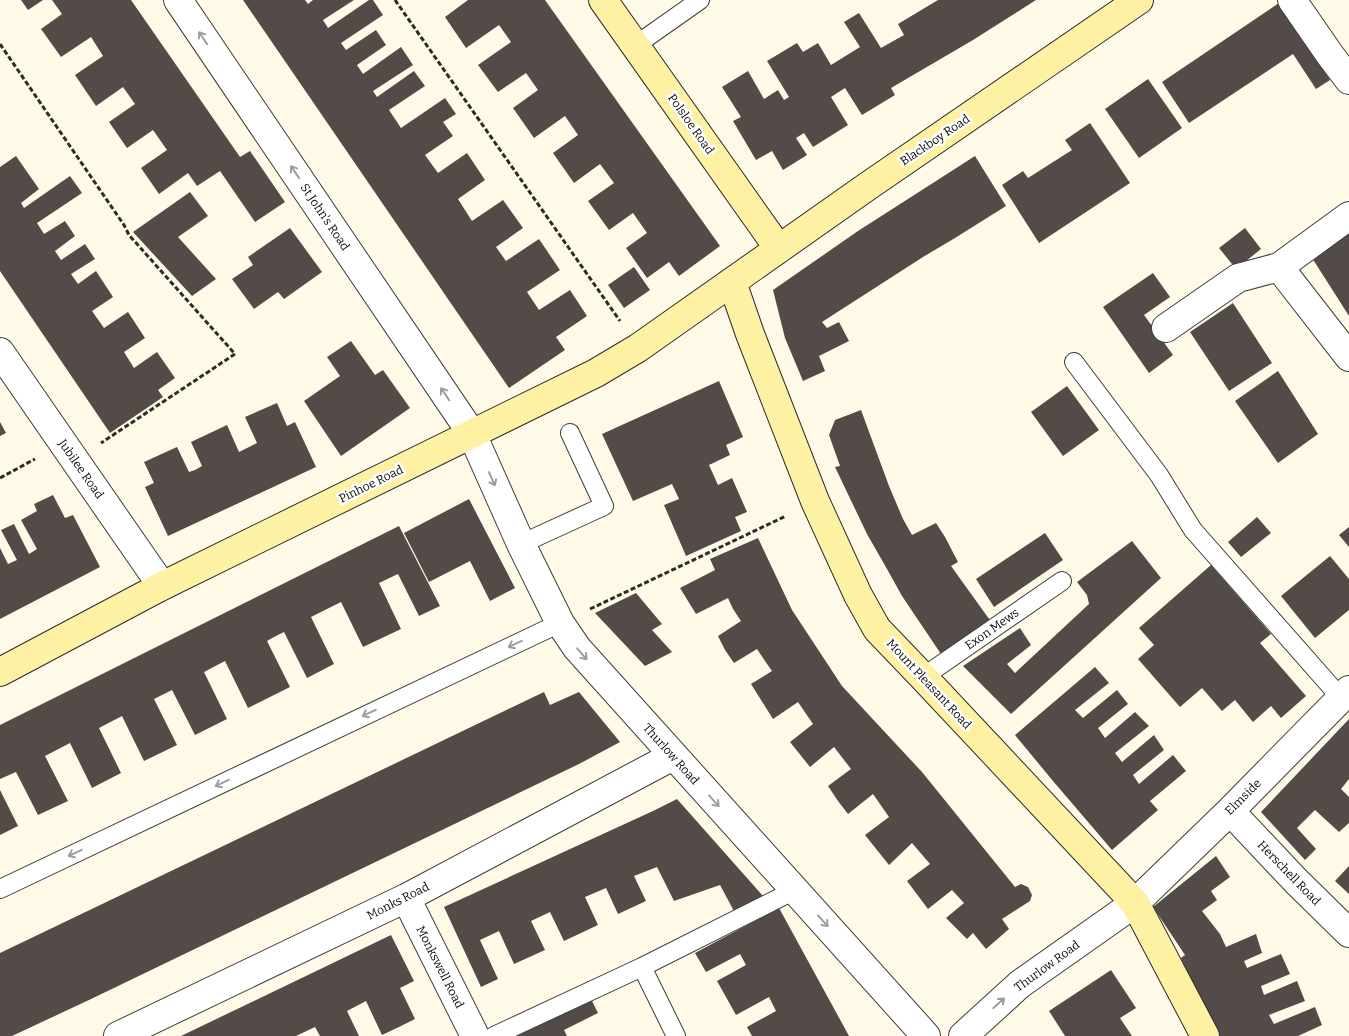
<svg xmlns="http://www.w3.org/2000/svg" width="1349" height="1036" font-family="Bitter,serif">
  <style>
    .building { fill: #534b47 }
    .lines { fill: none; stroke-linecap: round; stroke-linejoin: round }
    .lane-casing { stroke: #3d3d3d; stroke-width: 20 }
    .street-casing { stroke: #3d3d3d; stroke-width: 30 }
    .secondary-casing { stroke: #2c2c2c; stroke-width: 30 }
    .path { stroke: #2c2c2c; stroke-width: 3; stroke-dasharray: 5 2.5; stroke-linecap: butt }
    .lane { stroke: #fff; stroke-width: 18 }
    .street { stroke: #fff; stroke-width: 28 }
    .secondary { stroke: #fef1a4; stroke-width: 28 }
    .oneway { stroke: #9d9d9d }
    .labels { text-anchor: middle; dominant-baseline: central; stroke-width: 5; stroke-linejoin: round; paint-order: stroke }
    .street-label { font-size: 12px; fill: #0a0a0a; stroke: #fff }
  </style>
  <rect width="100%" height="100%" fill="#fffae8"/>
  <!-- building -->
  <path class="building" d="M 21,0 L 43,0 L 28,10 Z
    M 52,0 L 131,0 L 240,157 L 250,151 L 285,202 L 255,222 L 220,171 L 197,186 L 188,173 L 159,194 L 141,168 L 167,150 L 153,130 L 127,148 L 109,122 L 135,104 L 123,87 L 96,106 L 75,75 L 103,56 L 91,37 L 61,57 L 41,29 L 62,14 Z
    M 243,0 L 305,0 L 308,4 L 313,0 L 354,0 L 323,20 L 328,28 L 369,0 L 373,0 L 383,15 L 341,43 L 346,50 L 376,30 L 386,45 L 357,65 L 363,74 L 401,47 L 413,65 L 373,91 L 377,97 L 414,71 L 425,86 L 389,110 L 401,128 L 445,98 L 456,114 L 443,122 L 453,136 L 425,155 L 438,173 L 467,153 L 485,180 L 458,199 L 472,221 L 503,200 L 523,228 L 496,247 L 506,261 L 539,239 L 560,270 L 527,292 L 539,310 L 570,290 L 587,316 L 556,337 L 565,350 L 509,388 Z
    M 468,0 L 545,0 L 720,246 L 679,276 L 669,262 L 647,278 L 626,248 L 647,233 L 633,213 L 609,230 L 588,201 L 614,183 L 600,164 L 574,183 L 553,153 L 578,135 L 565,116 L 534,138 L 513,108 L 538,90 L 526,73 L 498,92 L 478,65 L 511,42 L 499,25 L 466,48 L 445,17 Z
    M 938,0 L 1036,0 L 973,40 L 891,88 L 895,95 L 862,115 L 845,88 L 831,97 L 848,125 L 813,147 L 804,133 L 796,138 L 807,155 L 783,170 L 772,151 L 756,160 L 733,121 L 741,117 L 722,87 L 748,71 L 764,99 L 778,90 L 784,100 L 789,97 L 767,61 L 797,43 L 803,52 L 818,43 L 831,65 L 860,47 L 844,22 L 859,13 L 881,48 L 904,35 L 898,24 Z
    M 1279,3 L 1330,80 L 1316,89 L 1293,54 L 1189,123 L 1162,82 Z
    M 1148,79 L 1182,128 L 1139,158 L 1105,109 Z
    M 1090,123 L 1130,183 L 1039,243 L 1002,185 L 1023,171 L 1028,178 L 1072,150 L 1065,140 Z
    M 16,156 L 39,189 L 21,203 L 24,208 L 70,176 L 82,193 L 37,223 L 44,234 L 65,221 L 75,236 L 55,251 L 61,260 L 85,244 L 95,259 L 71,274 L 78,284 L 96,271 L 113,297 L 92,311 L 104,328 L 128,312 L 145,338 L 124,352 L 134,368 L 157,352 L 175,378 L 158,390 L 163,397 L 110,433 L 0,271 L 0,167 Z
    M 975,156 L 1006,206 L 955,238 L 923,257 L 822,322 L 827,328 L 839,322 L 849,341 L 819,356 L 825,371 L 803,381 L 785,338 L 773,290 L 858,231 Z
    M 190,192 L 208,216 L 178,237 L 216,279 L 192,296 L 133,232 Z
    M 290,228 L 322,272 L 284,299 L 278,292 L 254,309 L 232,279 L 253,265 L 248,257 Z
    M 1245,228 L 1261,249 L 1236,269 L 1219,248 Z
    M 1349,229 L 1349,316 L 1307,250 Z
    M 634,267 L 650,290 L 624,308 L 608,285 Z
    M 1153,273 L 1170,297 L 1144,315 L 1173,355 L 1149,373 L 1103,307 Z
    M 1233,303 L 1272,363 L 1229,391 L 1190,332 Z
    M 351,341 L 375,375 L 383,370 L 410,408 L 341,456 L 304,401 L 340,376 L 327,357 Z
    M 1278,371 L 1318,434 L 1278,463 L 1235,401 Z
    M 719,381 L 743,437 L 726,445 L 730,455 L 709,465 L 718,485 L 732,478 L 747,512 L 735,517 L 741,531 L 686,556 L 664,505 L 679,499 L 672,484 L 633,501 L 602,434 Z
    M 1067,386 L 1099,430 L 1063,456 L 1031,412 Z
    M 277,403 L 287,426 L 295,422 L 316,467 L 168,536 L 145,487 L 154,483 L 144,462 L 177,447 L 189,472 L 195,470 L 202,466 L 191,442 L 227,425 L 239,452 L 257,443 L 245,417 Z
    M 861,410 L 889,486 L 903,519 L 912,535 L 936,523 L 945,537 L 958,562 L 951,566 L 992,623 L 941,654 L 902,596 L 887,569 L 867,534 L 835,467 L 840,466 L 829,435 L 835,420 Z
    M 0,422 L 6,433 L 0,436 Z
    M 53,495 L 65,518 L 73,515 L 100,567 L 0,619 L 0,548 L 8,564 L 17,560 L 1,530 L 14,524 L 29,554 L 37,549 L 21,520 L 37,511 L 34,504 Z
    M 469,499 L 515,588 L 490,601 L 470,561 L 429,582 L 404,533 Z
    M 1257,517 L 1271,533 L 1241,557 L 1228,542 Z
    M 399,526 L 440,606 L 419,616 L 398,574 L 379,583 L 401,629 L 363,647 L 341,602 L 311,617 L 334,664 L 307,678 L 284,632 L 274,637 L 267,641 L 290,687 L 248,708 L 225,661 L 204,672 L 227,719 L 195,735 L 172,690 L 154,699 L 177,745 L 144,761 L 122,716 L 99,728 L 121,773 L 92,788 L 70,743 L 45,756 L 68,801 L 38,815 L 16,772 L 0,779 L 0,725 Z
    M 1349,527 L 1349,547 L 1339,535 Z
    M 1045,533 L 1063,560 L 994,607 L 976,579 Z
    M 758,538 L 792,610 L 842,686 L 922,772 L 1015,887 L 1021,884 L 1028,887 L 1032,895 L 1030,901 L 1002,919 L 1009,929 L 986,949 L 973,933 L 967,939 L 946,918 L 964,903 L 952,890 L 928,909 L 907,881 L 930,864 L 912,843 L 889,865 L 865,835 L 889,817 L 873,794 L 848,814 L 838,801 L 828,786 L 851,769 L 834,747 L 810,767 L 790,742 L 813,724 L 798,702 L 773,719 L 751,684 L 772,671 L 765,661 L 757,649 L 734,663 L 725,650 L 718,636 L 741,621 L 733,609 L 728,598 L 696,614 L 680,588 L 715,570 L 710,559 Z
    M 1132,541 L 1161,578 L 1011,714 L 963,666 L 1020,628 L 1031,645 L 1007,664 L 1015,673 L 1089,604 L 1087,595 L 1077,582 Z
    M 1330,556 L 1349,579 L 1349,610 L 1315,638 L 1281,596 Z
    M 1211,565 L 1271,634 L 1260,643 L 1306,696 L 1281,718 L 1271,706 L 1253,722 L 1235,700 L 1222,711 L 1202,688 L 1180,707 L 1138,659 L 1154,645 L 1139,628 Z
    M 636,593 L 662,624 L 652,630 L 672,652 L 645,666 L 595,613 Z
    M 1095,667 L 1109,683 L 1075,710 L 1083,718 L 1117,690 L 1128,704 L 1098,728 L 1105,738 L 1135,712 L 1149,726 L 1115,753 L 1122,762 L 1154,735 L 1164,750 L 1133,775 L 1139,784 L 1173,755 L 1186,771 L 1150,801 L 1158,810 L 1112,850 L 1053,781 L 1015,735 Z
    M 544,692 L 550,705 L 579,692 L 620,742 L 579,764 L 527,789 L 89,1000 L 12,1036 L 0,1036 L 0,953 Z
    M 1349,719 L 1349,779 L 1341,789 L 1349,797 L 1349,823 L 1339,832 L 1315,810 L 1297,828 L 1316,849 L 1305,860 L 1261,812 Z
    M 0,790 L 18,826 L 0,835 Z
    M 677,799 L 763,896 L 735,913 L 720,885 L 674,901 L 657,867 L 634,876 L 646,901 L 618,914 L 606,888 L 585,897 L 598,925 L 564,941 L 550,912 L 531,921 L 545,950 L 514,964 L 499,931 L 480,940 L 498,979 L 481,987 L 444,907 L 653,811 Z
    M 1216,856 L 1230,877 L 1211,891 L 1217,900 L 1202,911 L 1220,934 L 1226,947 L 1256,934 L 1262,953 L 1244,961 L 1247,968 L 1281,954 L 1290,974 L 1261,986 L 1264,995 L 1297,981 L 1305,1001 L 1269,1015 L 1274,1024 L 1315,1007 L 1322,1025 L 1298,1036 L 1218,1036 L 1204,1010 L 1181,958 L 1185,955 L 1153,907 Z
    M 1349,866 L 1349,894 L 1335,881 Z
    M 779,908 L 831,1003 L 849,1036 L 752,1036 L 747,1027 L 776,1011 L 769,997 L 736,1015 L 717,981 L 746,965 L 740,954 L 706,972 L 695,953 Z
    M 391,935 L 414,981 L 400,988 L 415,1019 L 399,1027 L 382,1035 L 366,1001 L 347,1011 L 359,1036 L 320,1036 L 315,1027 L 296,1036 L 181,1036 Z
    M 1111,970 L 1136,1008 L 1120,1018 L 1132,1036 L 1065,1036 L 1049,1011 Z
    M 590,997 L 598,1013 L 564,1030 L 567,1036 L 514,1036 Z"/>
  <g class="lines">
    <defs>
      <path id="lane" d="M 636,45 L 700,0
        M 1074,362 L 1159,475 L 1193,530 L 1341,698
        M 521,544 L 604,506 L 570,433
        M 923,677 L 1062,581
        M 0,889 L 560,623
        M 642,967 L 676,1036
        M 494,1036 L 642,967 L 795,890"/>
      <path id="street" d="M 178,0 L 472,434 L 521,544 L 560,623 L 577,648 L 926,1036
        M 1292,0 L 1330,55 L 1349,80
        M 1279,267 L 1349,357
        M 1166,328 L 1238,278 L 1279,267 L 1349,216
        M 0,352 L 162,586
        M 1230,811 L 1296,881 L 1349,933
        M 406,898 L 475,1036
        M 118,1036 L 406,898 L 673,756
        M 963,1036 L 1020,984 L 1135,903 L 1230,811 L 1349,690"/>
      <path id="secondary" d="M 603,0 L 779,249
        M 732,282 L 750,334 L 815,501 L 858,595 L 877,629 L 923,677 L 1135,903 L 1205,1036
        M 0,672 L 162,586 L 596,373 L 638,348 L 868,186 L 1139,0"/>
    </defs>
    <!-- lane casing -->
    <use href="#lane" class="lane-casing"/>
    <!-- street casing -->
    <use href="#street" class="street-casing"/>
    <!-- secondary casing -->
    <use href="#secondary" class="secondary-casing"/>
    <!-- path -->
    <path class="path" d="M 395,0 L 620,321
      M 0,44 L 124,225 L 129,235 L 235,354 L 101,443
      M 0,478 L 35,459
      M 590,609 L 786,516"/>
    <!-- lane -->
    <use href="#lane" class="lane"/>
    <!-- street -->
    <use href="#street" class="street"/>
    <!-- secondary -->
    <use href="#secondary" class="secondary"/>
  </g>
  <!-- one-way arrows -->
  <defs><path id="oneway-shaft" d="M-6 0H5M1.5-3L5.5 0L1.5 3" fill="none" stroke-width="1.6" stroke-linecap="round" stroke-linejoin="round" transform="scale(1.25)"/></defs>
  <g class="oneway">
    <use href="#oneway-shaft" transform="translate(203 38) rotate(-124)"/>
    <use href="#oneway-shaft" transform="translate(295 172) rotate(-124)"/>
    <use href="#oneway-shaft" transform="translate(445 394) rotate(-124)"/>
    <use href="#oneway-shaft" transform="translate(492 479) rotate(66)"/>
    <use href="#oneway-shaft" transform="translate(515 644) rotate(155)"/>
    <use href="#oneway-shaft" transform="translate(582 654) rotate(49)"/>
    <use href="#oneway-shaft" transform="translate(369 713) rotate(155)"/>
    <use href="#oneway-shaft" transform="translate(222 783) rotate(155)"/>
    <use href="#oneway-shaft" transform="translate(714 801) rotate(48)"/>
    <use href="#oneway-shaft" transform="translate(75 853) rotate(155)"/>
    <use href="#oneway-shaft" transform="translate(823 921) rotate(48)"/>
    <use href="#oneway-shaft" transform="translate(999 1003) rotate(-42)"/>
  </g>
  <g class="labels">
    <!-- street labels -->
    <g class="street-label">
      <text transform="translate(691 124) rotate(55)">Polsloe Road</text>
      <text transform="translate(935 140) rotate(-34)">Blackboy Road</text>
      <text transform="translate(325 217) rotate(56)">St John's Road</text>
      <text transform="translate(81 469) rotate(55)">Jubilee Road</text>
      <text transform="translate(371 484) rotate(-26)">Pinhoe Road</text>
      <text transform="translate(992 629) rotate(-35)">Exon Mews</text>
      <text transform="translate(929 684) rotate(47)">Mount Pleasant Road</text>
      <text transform="translate(671 754) rotate(48)">Thurlow Road</text>
      <text transform="translate(1243 797) rotate(-45)">Elmside</text>
      <text transform="translate(1289 873) rotate(46)">Herschell Road</text>
      <text transform="translate(398 901) rotate(-27)">Monks Road</text>
      <text transform="translate(1047 966) rotate(-36)">Thurlow Road</text>
      <text transform="translate(440 967) rotate(63)">Monkswell Road</text>
    </g>
  </g>
</svg>
